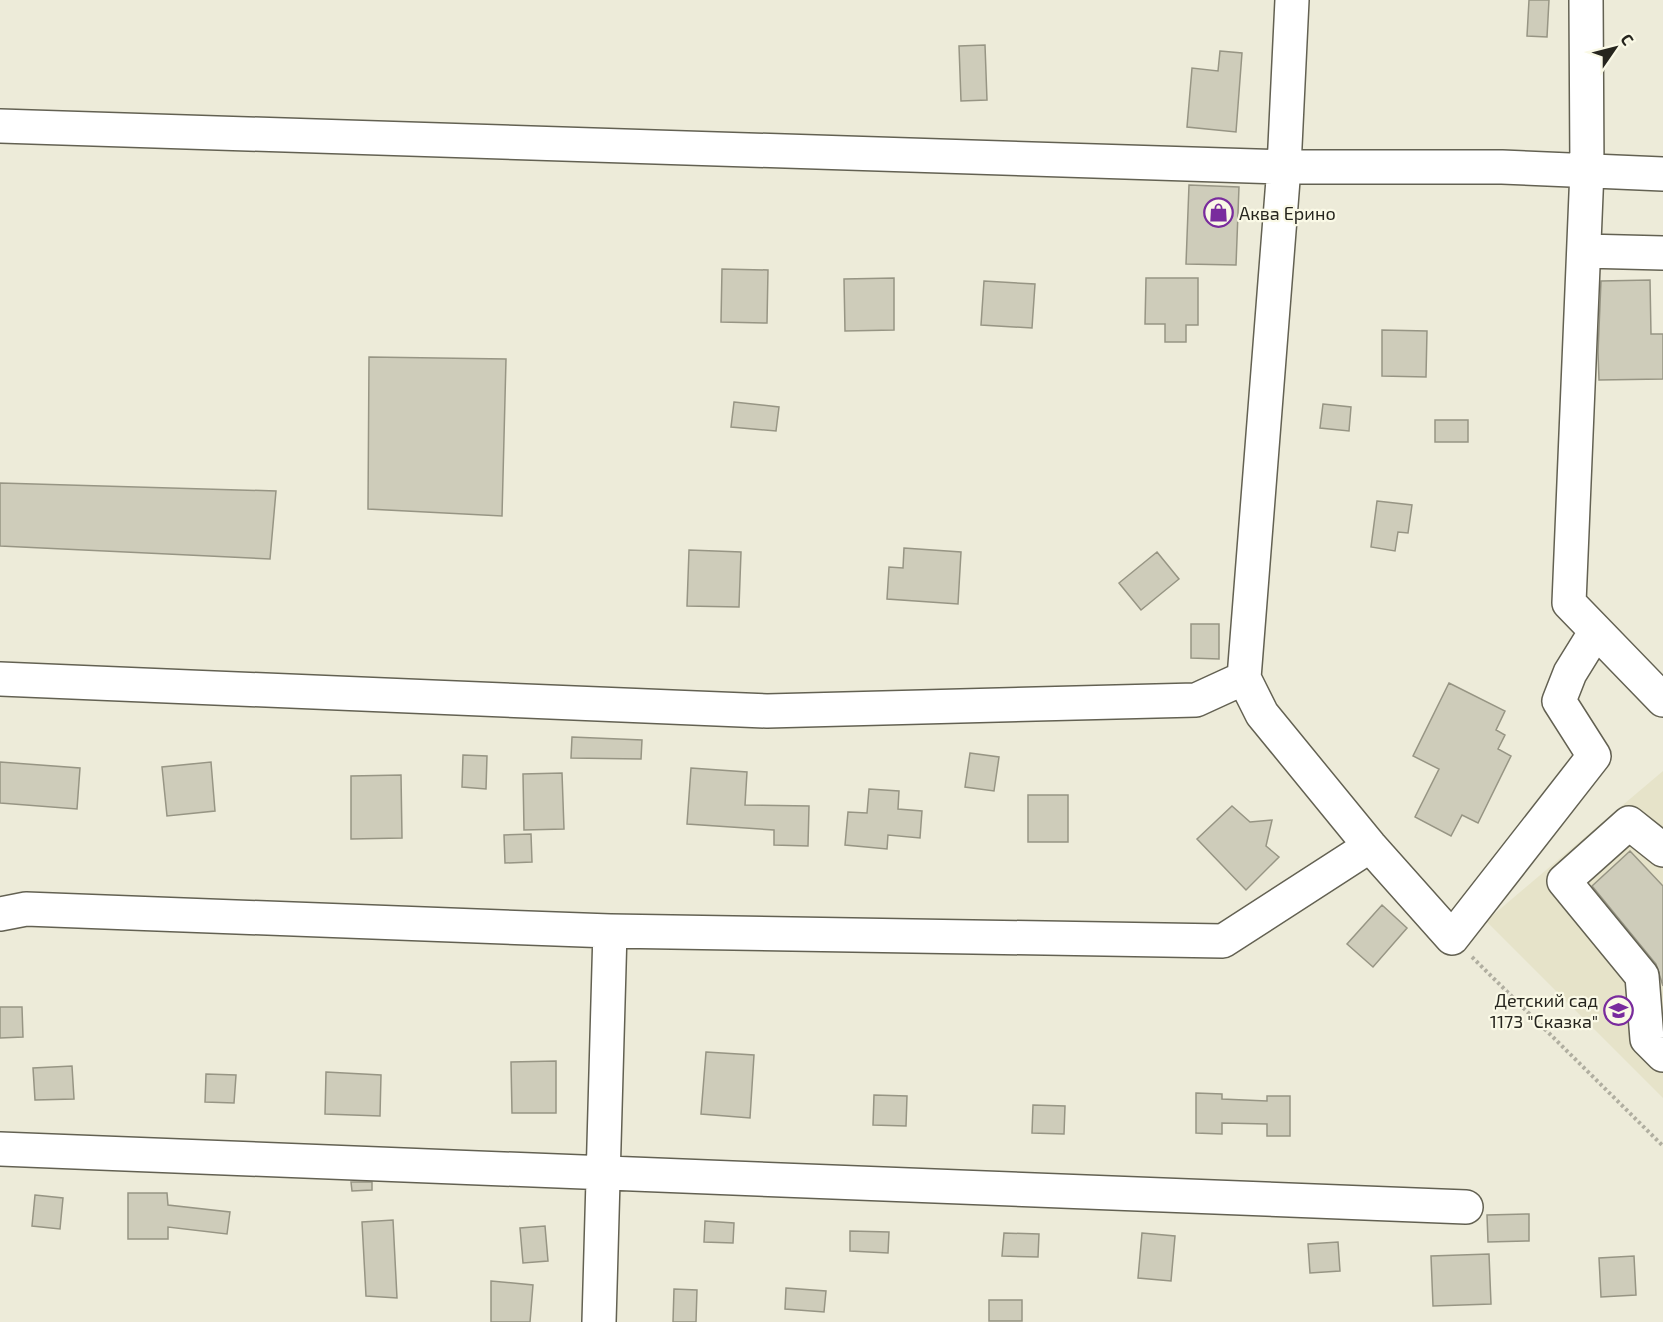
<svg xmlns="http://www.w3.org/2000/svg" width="1663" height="1322" font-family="'Exo 2',sans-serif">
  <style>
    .built { fill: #e6e3c9 }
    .building { fill: #ceccba; stroke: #979584; stroke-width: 1.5 }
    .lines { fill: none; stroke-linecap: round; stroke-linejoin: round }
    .minor-casing { stroke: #636152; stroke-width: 36 }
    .path { stroke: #b0aea0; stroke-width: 4; stroke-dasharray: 3 3; stroke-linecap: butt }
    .minor { stroke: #fff; stroke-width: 33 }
    .labels { text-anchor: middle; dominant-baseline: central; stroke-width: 4.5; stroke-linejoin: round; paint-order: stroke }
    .poi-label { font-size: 18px; fill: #26251e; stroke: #faf9e6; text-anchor: start }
  </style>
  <rect width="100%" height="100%" fill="#edebd9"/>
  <!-- built -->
  <path class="built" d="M 1663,771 L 1663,1098 L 1486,921 Z"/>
  <!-- building -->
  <path class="building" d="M 1529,0 L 1549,0 L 1547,37 L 1527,36 Z
    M 985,45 L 987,100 L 961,101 L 959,46 Z
    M 1220,51 L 1242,53 L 1236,132 L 1187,127 L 1192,68 L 1218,71 Z
    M 1189,185 L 1239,187 L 1236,265 L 1186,264 Z
    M 722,269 L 768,270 L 767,323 L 721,322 Z
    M 894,278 L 894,330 L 845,331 L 844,279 Z
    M 1146,278 L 1198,278 L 1198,325 L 1186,325 L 1186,342 L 1165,342 L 1165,324 L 1145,324 Z
    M 1650,280 L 1651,334 L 1663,334 L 1663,379 L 1599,380 L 1598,352 L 1601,281 Z
    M 984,281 L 1035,284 L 1032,328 L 981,325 Z
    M 1382,330 L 1427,331 L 1426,377 L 1382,376 Z
    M 369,357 L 506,359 L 502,516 L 368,509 Z
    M 734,402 L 779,407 L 776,431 L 731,427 Z
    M 1323,404 L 1351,407 L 1349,431 L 1320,428 Z
    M 1435,420 L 1468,420 L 1468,442 L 1435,442 Z
    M 0,483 L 276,491 L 270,559 L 0,546 Z
    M 1377,501 L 1412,505 L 1408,533 L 1398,532 L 1395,551 L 1371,547 Z
    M 904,548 L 961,552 L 958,604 L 887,599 L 889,567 L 903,568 Z
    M 689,550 L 741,552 L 739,607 L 687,606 Z
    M 1157,552 L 1179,579 L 1141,610 L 1119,583 Z
    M 1191,624 L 1219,624 L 1219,659 L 1191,658 Z
    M 1449,683 L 1505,711 L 1496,730 L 1505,735 L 1498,749 L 1511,756 L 1478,823 L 1462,815 L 1451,836 L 1415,817 L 1439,769 L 1413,756 Z
    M 572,737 L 642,740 L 641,759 L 571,758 Z
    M 970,753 L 999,757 L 994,791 L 965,787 Z
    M 463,755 L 487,756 L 486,789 L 462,787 Z
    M 0,762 L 80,768 L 77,809 L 0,803 Z
    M 211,762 L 215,811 L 167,816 L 162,767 Z
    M 691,768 L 747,772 L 745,805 L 809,806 L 808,846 L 774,845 L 774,830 L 687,824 Z
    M 562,773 L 564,829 L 524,830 L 523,774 Z
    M 401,775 L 402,838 L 351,839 L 351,776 Z
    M 869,789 L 899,791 L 898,809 L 922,811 L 920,838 L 888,835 L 887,849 L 845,845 L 848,812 L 867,813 Z
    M 1028,795 L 1068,795 L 1068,842 L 1028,842 Z
    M 1232,806 L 1250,822 L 1272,820 L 1266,846 L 1279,857 L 1246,890 L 1197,839 Z
    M 531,834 L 532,862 L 505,863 L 504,835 Z
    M 1630,851 L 1663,886 L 1663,986 L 1656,964 L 1592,886 Z
    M 1382,905 L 1407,928 L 1373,967 L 1347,944 Z
    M 0,1007 L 22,1007 L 23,1037 L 0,1038 Z
    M 706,1052 L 754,1055 L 750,1118 L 701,1114 Z
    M 556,1061 L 556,1113 L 512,1113 L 511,1062 Z
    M 72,1066 L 74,1099 L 35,1100 L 33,1068 Z
    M 326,1072 L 381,1075 L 380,1116 L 325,1114 Z
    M 206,1074 L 236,1075 L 234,1103 L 205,1102 Z
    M 1196,1093 L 1222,1094 L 1222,1099 L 1267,1101 L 1267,1096 L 1290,1096 L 1290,1136 L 1267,1136 L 1267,1124 L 1222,1123 L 1222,1134 L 1196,1133 Z
    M 874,1095 L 907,1096 L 906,1126 L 873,1125 Z
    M 1033,1105 L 1065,1106 L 1064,1134 L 1032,1133 Z
    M 351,1182 L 372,1182 L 372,1190 L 352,1191 Z
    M 128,1193 L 167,1193 L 168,1205 L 230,1212 L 227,1234 L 168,1227 L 168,1239 L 128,1239 Z
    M 35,1195 L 63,1198 L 60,1229 L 32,1226 Z
    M 1529,1214 L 1529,1241 L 1488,1242 L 1487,1215 Z
    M 393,1220 L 397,1298 L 366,1296 L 362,1222 Z
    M 705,1221 L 734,1223 L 733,1243 L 704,1242 Z
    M 545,1226 L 548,1261 L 523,1263 L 520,1228 Z
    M 850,1231 L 889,1232 L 888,1253 L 850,1251 Z
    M 1004,1233 L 1039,1234 L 1038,1257 L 1002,1256 Z
    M 1142,1233 L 1175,1236 L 1171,1281 L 1138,1278 Z
    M 1338,1242 L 1340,1271 L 1310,1273 L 1308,1244 Z
    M 1489,1254 L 1491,1304 L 1433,1306 L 1431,1256 Z
    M 1634,1256 L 1636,1295 L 1601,1297 L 1599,1258 Z
    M 491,1281 L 533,1285 L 530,1322 L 491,1322 Z
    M 786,1288 L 826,1291 L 824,1312 L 785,1309 Z
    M 674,1289 L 697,1290 L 696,1322 L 673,1322 Z
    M 989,1300 L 1022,1300 L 1022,1321 L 989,1321 Z"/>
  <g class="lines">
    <defs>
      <path id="minor" d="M 1292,0 L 1284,167 L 1244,678 L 1262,714 L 1370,846 L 1452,938 L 1594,756 L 1559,701 L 1570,673 L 1596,631
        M 1586,0 L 1587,170 L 1569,603 L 1663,700
        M 0,126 L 1284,167 L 1502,167 L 1663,174
        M 1584,251 L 1663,253
        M 0,679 L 767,711 L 1196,700 L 1244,678
        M 1663,850 L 1629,823 L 1564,881 L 1642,976 L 1647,1039 L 1663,1055
        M 0,914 L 26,909 L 610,931 L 1223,941 L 1370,846
        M 0,1149 L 1466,1207
        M 599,1322 L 610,931"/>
    </defs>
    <!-- minor casing -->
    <use href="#minor" class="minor-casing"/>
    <!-- path -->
    <path class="path" d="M 1472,957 L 1663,1146"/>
    <!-- minor -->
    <use href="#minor" class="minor"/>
  </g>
  <!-- icons -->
  <defs>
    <symbol id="shop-ring" viewBox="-11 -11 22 22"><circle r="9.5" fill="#faf9e6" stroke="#792b9d" stroke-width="1.5"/><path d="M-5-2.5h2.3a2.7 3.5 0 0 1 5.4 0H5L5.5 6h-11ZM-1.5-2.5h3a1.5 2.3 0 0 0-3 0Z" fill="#792b9d"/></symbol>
    <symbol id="school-ring" viewBox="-11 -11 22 22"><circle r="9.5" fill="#faf9e6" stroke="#792b9d" stroke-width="1.5"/><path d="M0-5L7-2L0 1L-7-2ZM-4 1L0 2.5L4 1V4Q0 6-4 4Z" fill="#792b9d"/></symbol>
  </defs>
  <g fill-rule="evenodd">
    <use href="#shop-ring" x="1202" y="196" width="33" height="33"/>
    <use href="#school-ring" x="1602" y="994" width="33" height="33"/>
  </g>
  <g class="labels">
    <!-- poi labels -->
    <g class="poi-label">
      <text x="1239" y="213">Аква Ерино</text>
      <text x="1598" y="1000" text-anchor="end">Детский сад<tspan x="1598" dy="21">1173 "Сказка"</tspan></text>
    </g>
  </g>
  <!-- north arrow -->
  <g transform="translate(1615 48) rotate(55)" stroke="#faf9e6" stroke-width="4.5" paint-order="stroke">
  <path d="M0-4.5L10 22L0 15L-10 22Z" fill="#26251e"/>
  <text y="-9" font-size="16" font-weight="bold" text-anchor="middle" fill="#26251e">С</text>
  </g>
</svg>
